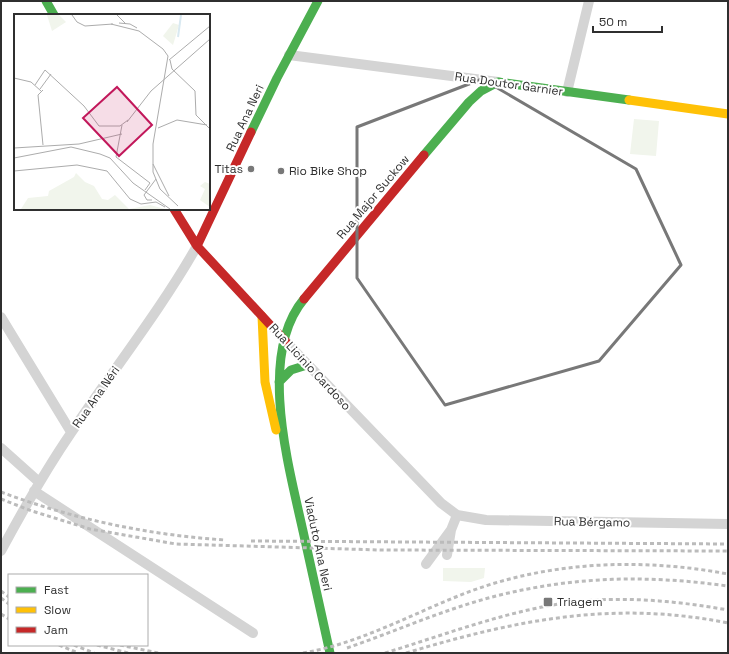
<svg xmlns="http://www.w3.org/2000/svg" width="729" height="654" font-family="'Space Grotesk',sans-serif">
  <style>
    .green { fill: #f1f5ec }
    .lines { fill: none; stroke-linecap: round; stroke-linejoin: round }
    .street { stroke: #d4d4d4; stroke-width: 10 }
    .fast { stroke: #4caf50; stroke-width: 9 }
    .slow { stroke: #ffc107; stroke-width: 9 }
    .jam { stroke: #c62828; stroke-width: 9 }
    .rail { stroke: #bbb; stroke-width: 3; stroke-dasharray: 4 3; stroke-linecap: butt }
    .marked { fill: none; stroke: #787878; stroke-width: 3; stroke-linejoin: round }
    .poi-dot { fill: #787878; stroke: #fff; stroke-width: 1.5 }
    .labels { text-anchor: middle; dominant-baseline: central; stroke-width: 4; stroke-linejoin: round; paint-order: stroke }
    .street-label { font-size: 12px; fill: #2f2f2f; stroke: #fff }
    .poi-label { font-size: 12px; fill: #2f2f2f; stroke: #fff; text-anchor: start }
    .inset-river { fill: none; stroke: #d9e9f1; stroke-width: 2 }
    .inset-road { fill: none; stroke: #acacac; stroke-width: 1 }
    .view { fill: #c2185b; fill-opacity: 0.15; stroke: #c2185b; stroke-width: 2 }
    .inset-edge { fill: none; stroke: #2f2f2f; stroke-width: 2 }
  </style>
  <rect width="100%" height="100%" fill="#fff"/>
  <!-- green -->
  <path class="green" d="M 634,119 L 659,121 L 656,156 L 630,154 Z
    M 443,568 L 485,568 L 484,578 L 471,582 L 443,581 Z"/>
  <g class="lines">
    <!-- street -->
    <path class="street" d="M 289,55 L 498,82
      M 567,92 L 589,1
      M 1,317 L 71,432
      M 286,342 L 441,503 L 457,515 L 486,520 L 728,524
      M 1,448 L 39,482
      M 34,491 L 253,633
      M 1,551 C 23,510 45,471 71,433 C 113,370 160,311 197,246
      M 447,555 L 451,530 L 457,515
      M 426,564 L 451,530"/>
    <!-- fast -->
    <path class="fast" d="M 46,1 L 54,15
      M 251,132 L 277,78 L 318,1
      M 424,155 L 469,102 L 481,91 L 498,82 L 629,100
      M 304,299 C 257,355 289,467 303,531 C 312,572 321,612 330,653
      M 279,382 L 291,370 L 307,365"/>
    <!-- slow -->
    <path class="slow" d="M 629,100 L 728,114
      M 262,316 L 265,382 L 276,430"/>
    <!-- jam -->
    <path class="jam" d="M 174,209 L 197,246 L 286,342
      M 197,246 L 251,132
      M 304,299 L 424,155"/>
    <!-- rail -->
    <path class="rail" d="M 1,492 C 73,519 148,535 225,540
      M 1,499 L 32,511 L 90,529 L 176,544 L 380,550 L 728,551
      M 251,541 L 728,544
      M 1,591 L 9,597
      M 1,598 L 9,604
      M 1,614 L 9,619
      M 59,645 L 78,653
      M 74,645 L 94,653
      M 97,645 L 128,653
      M 120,645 L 158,653
      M 347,648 C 396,631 445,609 496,596 C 575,576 648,575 728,586
      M 303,653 C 362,643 415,612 471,591 C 553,561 643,558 728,574
      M 385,653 C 447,634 509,610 573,602 C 625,596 677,601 728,610
      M 406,653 C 516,620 613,600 728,623"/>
  </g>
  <!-- marked area -->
  <path class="marked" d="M 482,79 L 636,169 L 681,265 L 599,361 L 445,405 L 357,278 L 357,127 Z"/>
  <!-- markers -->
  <g class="poi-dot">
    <circle cx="251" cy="169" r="4"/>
    <circle cx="281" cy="171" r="4"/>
    <rect x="543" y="597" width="10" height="10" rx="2"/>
  </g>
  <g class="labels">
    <!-- street labels -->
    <g class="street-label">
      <text transform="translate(509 84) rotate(8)">Rua Doutor Garnier</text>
      <text transform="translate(245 118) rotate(-65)">Rua Ana Neri</text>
      <text transform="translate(373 197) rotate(-50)">Rua Major Suckow</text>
      <text transform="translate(310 367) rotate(47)">Rua Licínio Cardoso</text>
      <text transform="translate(96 397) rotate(-55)">Rua Ana Néri</text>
      <text transform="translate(592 522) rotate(1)">Rua Bérgamo</text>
      <text transform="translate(318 544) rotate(78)">Viaduto Ana Neri</text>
    </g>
    <!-- poi labels -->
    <g class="poi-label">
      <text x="243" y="169" text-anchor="end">Titas</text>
      <text x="289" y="171">Rio Bike Shop</text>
      <text x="557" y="602">Triagem</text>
    </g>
  </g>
  <!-- overview -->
  <g transform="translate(14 14)">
    <rect width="196" height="196" fill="#fff"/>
    <path d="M 33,1 L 45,1 L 52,8 L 38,17 ZM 159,9 L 165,11 L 159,31 L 149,22 ZM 62,159 L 71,168 L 80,172 L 88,185 L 94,186 L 101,181 L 115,195 L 136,191 L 151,195 L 7,195 L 14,184 L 34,182 L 35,177 L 60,163 ZM 191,168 L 196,170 L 196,193 L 186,186 L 191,175 L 186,172 Z" fill="#f1f5ec"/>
    <path class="inset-river" d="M 164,23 L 167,1"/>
    <path class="inset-road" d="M 58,1 L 63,8 L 71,12 L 99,10M 103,1 L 112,10M 105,9 L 116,10 L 123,14M 97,10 L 125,17 L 149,35 L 154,42 L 139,130 L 139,158 L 146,175 L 164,192M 155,46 L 196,12M 156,46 L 158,55 L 181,77 L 182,101 L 196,115M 0,64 L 17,68 L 27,77M 21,71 L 31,56 L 70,92 L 85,112 L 106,112 L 114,106M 26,75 L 37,60M 113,108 L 137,77 L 196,25M 108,111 L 102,143 L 136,169 L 131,176M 144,114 L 163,106 L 193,111M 29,131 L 24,81 L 29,76M 0,134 L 65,130 L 108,120M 0,144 L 57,133 L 86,140 L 96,144 L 119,169 L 156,195M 139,150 L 155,182M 0,157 L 63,151 L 93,157 L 116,185 L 127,190 L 142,188 L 151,193M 138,186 L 133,186 L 130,181 L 142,165"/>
    <path class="view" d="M 103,73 L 138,111 L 105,142 L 69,104 Z"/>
    <rect width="196" height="196" class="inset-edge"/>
  </g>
  <!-- border -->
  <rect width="729" height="654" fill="none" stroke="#2f2f2f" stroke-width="4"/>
  <!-- legend -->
  <rect x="8" y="574" width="140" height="72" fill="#ffffff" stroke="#acacac"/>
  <rect x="16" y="587" width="20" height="6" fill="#4caf50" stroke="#acacac"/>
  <text x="44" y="594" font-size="12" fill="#2f2f2f">Fast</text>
  <rect x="16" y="607" width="20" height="6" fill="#ffc107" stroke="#acacac"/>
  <text x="44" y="614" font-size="12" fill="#2f2f2f">Slow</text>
  <rect x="16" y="627" width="20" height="6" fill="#c62828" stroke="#acacac"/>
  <text x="44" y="634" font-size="12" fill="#2f2f2f">Jam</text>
  <!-- scale -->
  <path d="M593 26v6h69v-6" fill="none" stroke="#2f2f2f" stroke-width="2"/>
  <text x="599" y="26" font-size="12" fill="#2f2f2f" stroke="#ffffff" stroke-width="3" paint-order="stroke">50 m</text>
</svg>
